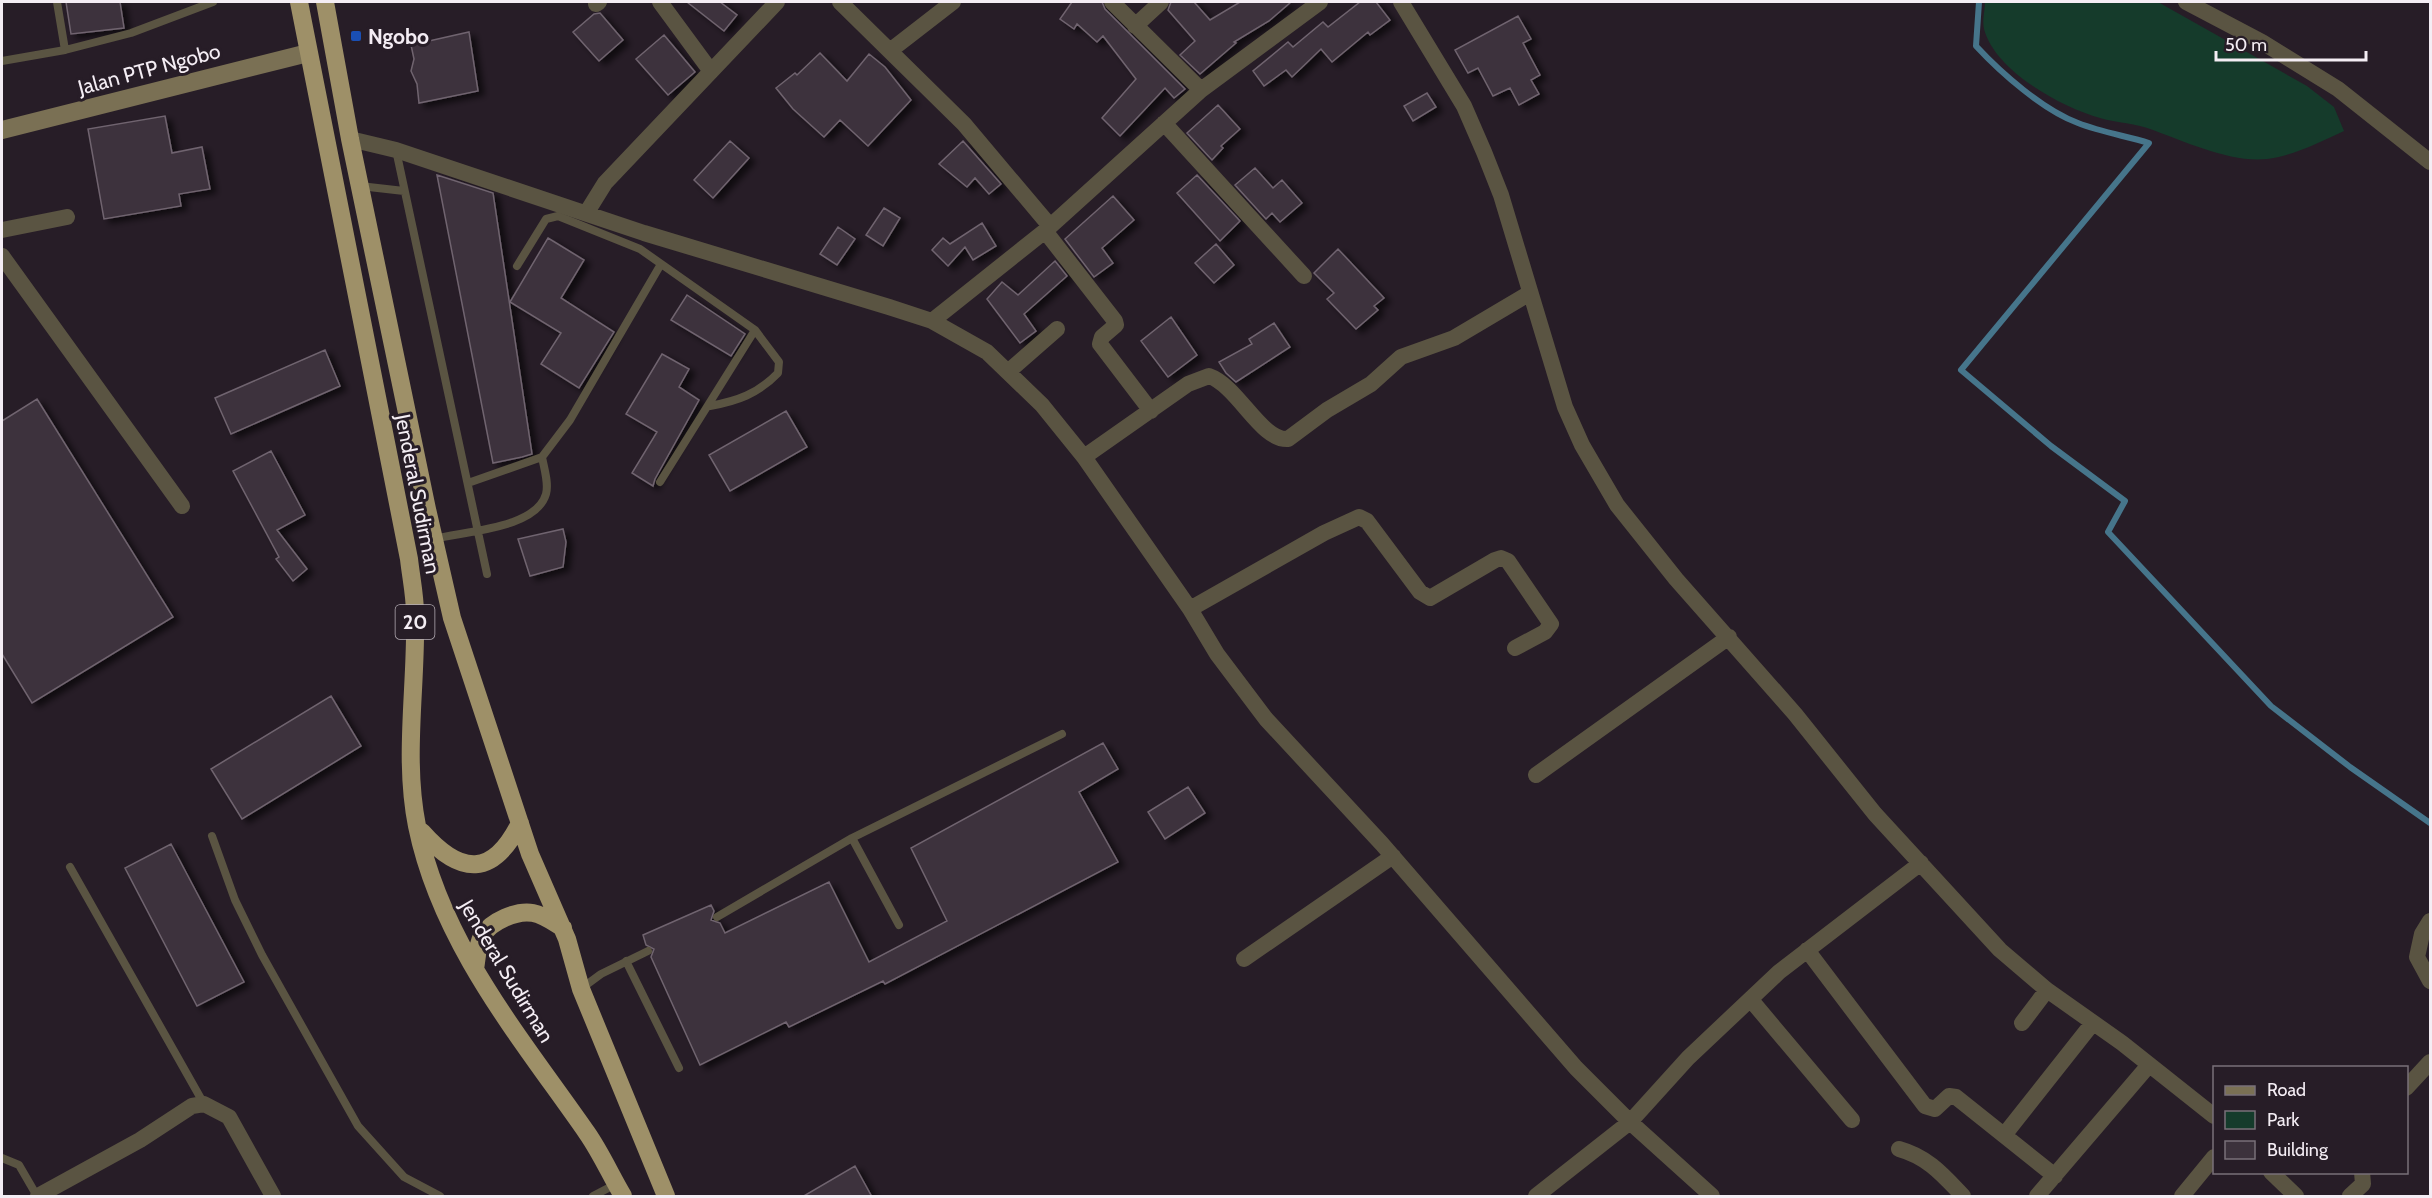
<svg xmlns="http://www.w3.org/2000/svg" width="2432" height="1198" font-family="Cabin,sans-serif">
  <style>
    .green { fill: #153b2b }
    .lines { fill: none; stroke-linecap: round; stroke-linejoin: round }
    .stream { stroke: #46758b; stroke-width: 6 }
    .building { fill: #3c323c; stroke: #70646f; stroke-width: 1.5; filter: url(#shadow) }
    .service { stroke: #5a5442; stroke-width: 8 }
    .minor { stroke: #5a5442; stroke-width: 16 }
    .secondary { stroke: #7a7054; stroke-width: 18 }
    .trunk { stroke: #9e9068; stroke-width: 18 }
    .transit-dot { fill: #1a4fb4; stroke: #271d27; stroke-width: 2 }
    .labels { text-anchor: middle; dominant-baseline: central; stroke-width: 6; stroke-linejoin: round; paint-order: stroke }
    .shield { fill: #271d27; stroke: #b6afb6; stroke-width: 1.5 }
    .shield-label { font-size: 20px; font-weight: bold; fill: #f4edf4 }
    .poi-label { font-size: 21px; font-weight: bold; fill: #f4edf4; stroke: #271d27; text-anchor: start }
    .street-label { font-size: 21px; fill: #f4edf4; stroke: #271d27 }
  </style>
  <defs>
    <filter id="shadow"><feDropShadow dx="6" dy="4" stdDeviation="3" flood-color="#0009"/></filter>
  </defs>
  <rect width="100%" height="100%" fill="#271d27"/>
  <!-- green -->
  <path class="green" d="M 1985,2 L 2158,2 L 2307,86 L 2334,107 L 2344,131 C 2320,142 2293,156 2267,159 C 2231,163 2186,142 2153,130 C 2136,123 2117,123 2100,118 C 2061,107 1995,71 1984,29 C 1982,20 1985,10 1985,2 Z"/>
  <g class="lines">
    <!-- stream -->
    <path class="stream" d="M 1979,2 L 1976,46 C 2001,73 2043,110 2078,123 C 2101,132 2126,136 2149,143 L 1961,370 L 2051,446 L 2125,501 L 2108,532 L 2271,706 L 2350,767 L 2430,823"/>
  </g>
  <!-- building -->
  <path class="building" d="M 66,2 L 120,2 L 124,28 L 71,34 Z
    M 687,2 L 720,2 L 737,15 L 724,31 Z
    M 1072,2 L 1102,2 L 1105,9 L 1185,89 L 1174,98 L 1165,88 L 1120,136 L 1102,118 L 1136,79 L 1103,36 L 1097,42 L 1077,24 L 1074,29 L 1060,19 Z
    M 1171,2 L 1194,2 L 1210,20 L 1240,2 L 1291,2 L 1269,21 L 1234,42 L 1236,43 L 1200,74 L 1180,55 L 1195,41 L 1168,10 Z
    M 1360,2 L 1376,2 L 1390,20 L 1370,35 L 1368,32 L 1332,62 L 1321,49 L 1292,77 L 1286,70 L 1264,86 L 1253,71 L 1288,42 L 1293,47 L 1323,22 L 1328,27 Z
    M 600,13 L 623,40 L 599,61 L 573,32 L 594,14 Z
    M 1518,16 L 1531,39 L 1523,43 L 1540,75 L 1531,80 L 1539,94 L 1519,105 L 1510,88 L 1493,96 L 1478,68 L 1468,73 L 1455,50 Z
    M 469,32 L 478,91 L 419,103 L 417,84 L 411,71 L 414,59 L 411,45 Z
    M 664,35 L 695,72 L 668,95 L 636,59 Z
    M 820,53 L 847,81 L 869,54 L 885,67 L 911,100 L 868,146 L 840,120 L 824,137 L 793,109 L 776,88 L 795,73 L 797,75 Z
    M 1427,93 L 1436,107 L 1413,121 L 1404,106 Z
    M 1218,105 L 1240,129 L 1221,146 L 1223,148 L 1212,160 L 1187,133 Z
    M 165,116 L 172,153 L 202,147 L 210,189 L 179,194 L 181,206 L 104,219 L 88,129 Z
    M 730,141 L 749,158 L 713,198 L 694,180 Z
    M 963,141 L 1001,184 L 989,194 L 975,178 L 967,187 L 939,164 Z
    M 1255,168 L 1273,188 L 1282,180 L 1302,203 L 1280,222 L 1272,213 L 1266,219 L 1235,185 Z
    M 437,175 L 493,193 L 532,454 L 522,457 L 493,463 Z
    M 1197,175 L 1240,221 L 1220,241 L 1177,193 Z
    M 1113,196 L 1134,220 L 1102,248 L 1113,263 L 1094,277 L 1065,239 Z
    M 884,208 L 900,218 L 883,246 L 866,235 Z
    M 982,223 L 996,246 L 973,260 L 965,247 L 948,266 L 932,250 L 943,238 L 950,244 Z
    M 838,227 L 855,239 L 837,265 L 820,254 Z
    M 548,238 L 584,260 L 561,298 L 614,332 L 579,388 L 541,364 L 561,333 L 510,302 Z
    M 1216,244 L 1234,265 L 1214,283 L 1195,263 Z
    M 1338,249 L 1384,298 L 1374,306 L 1378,310 L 1356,329 L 1327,299 L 1334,293 L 1314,273 Z
    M 1055,261 L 1067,276 L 1024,314 L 1036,331 L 1020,343 L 987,299 L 1002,282 L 1018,295 Z
    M 687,295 L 745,334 L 731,356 L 671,320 Z
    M 1171,317 L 1197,355 L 1168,377 L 1141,341 Z
    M 1274,323 L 1290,347 L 1236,382 L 1226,373 L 1219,362 L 1252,344 L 1249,339 Z
    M 325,350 L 340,386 L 231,434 L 215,398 Z
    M 662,354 L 689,369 L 679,387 L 699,400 L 655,479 L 653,486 L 632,473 L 657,432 L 626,414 Z
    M 37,399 L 173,617 L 32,703 L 2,654 L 2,421 Z
    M 786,411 L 807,447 L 730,491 L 709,455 Z
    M 271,451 L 305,515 L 277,530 L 307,569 L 293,581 L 276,559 L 279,557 L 233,471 Z
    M 563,529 L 566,542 L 563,567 L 530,576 L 518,539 Z
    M 331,696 L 361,746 L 242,819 L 211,769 Z
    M 1103,743 L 1118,769 L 1079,792 L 1118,862 L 885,984 L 883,981 L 789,1027 L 786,1022 L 700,1065 L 651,957 L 654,949 L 646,945 L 643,935 L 711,905 L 714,911 L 711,920 L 720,923 L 725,933 L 829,882 L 869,962 L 947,921 L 911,848 Z
    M 1188,787 L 1205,813 L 1165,839 L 1148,812 Z
    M 171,844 L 244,982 L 197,1006 L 125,868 Z
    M 855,1166 L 872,1197 L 802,1197 Z"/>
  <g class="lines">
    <!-- service -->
    <path class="service" d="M 57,2 L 65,50
      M 2,61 L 65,50 L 131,33 L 213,2
      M 396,150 L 487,574
      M 360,186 L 404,191
      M 517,266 L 546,219 L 558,216 L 640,249 L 755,330 L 779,362 L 778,373 C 758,394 737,401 710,406
      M 660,482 L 755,330
      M 468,483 L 542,457 L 570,420 L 661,264
      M 434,539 C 464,531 536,529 546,494 C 549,483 544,468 542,457
      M 212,836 L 235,900 L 262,955 L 358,1126 L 404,1177 L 440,1196
      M 852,838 L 899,925
      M 70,867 L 204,1104
      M 717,917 L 852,838 L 1062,734
      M 626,961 L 679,1068
      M 582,988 L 601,974 L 648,951
      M 2,1158 L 19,1165 L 37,1196
      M 593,1196 L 616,1184"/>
    <!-- minor -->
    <path class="minor" d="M 660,2 L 710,70
      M 840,2 L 964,124 L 1050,226
      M 1112,2 L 1201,90
      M 1401,2 L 1464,106 L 1484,152 L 1501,195 L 1565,407 L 1582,445 L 1617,505 L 1676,579 L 1795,714 L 1875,814 L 2000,950 L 2047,990 L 2122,1043 L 2214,1116
      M 2186,2 L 2262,42 L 2338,89 L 2430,162
      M 596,4 L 599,2
      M 1135,26 L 1161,2
      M 891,50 L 953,2
      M 1164,123 L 1304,276
      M 350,139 L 396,150 L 644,233 L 889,307 L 932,321 L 987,352 L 1042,405 L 1084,457 L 1190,609 L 1217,654 L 1266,719 L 1382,844 L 1576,1068 L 1630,1122 L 1712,1196
      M 587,212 L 605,183 L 777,2
      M 2,230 L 67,217
      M 1045,231 L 1115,321 L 1116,325 L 1102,337 L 1100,344 L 1151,411
      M 2,256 L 182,506
      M 932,321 L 1045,231 L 1201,90 L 1320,2
      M 1009,371 L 1057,329
      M 1084,457 L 1188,384 L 1209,376 C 1238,386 1261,441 1288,439 L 1327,410 L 1371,384 L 1401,357 L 1454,338 L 1530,293
      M 1190,609 L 1324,533 L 1359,517 L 1367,521 L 1420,592 L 1430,598 L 1495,560 L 1501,558 L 1508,561 L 1551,624 L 1545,632 L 1515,648
      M 1536,775 L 1729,637
      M 2430,921 L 2422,934 L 2417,957 L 2430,981
      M 1807,950 L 1925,1106 L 1935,1109 L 1949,1096 L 1956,1097 L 2055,1176
      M 1244,959 L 1393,856
      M 1751,1000 L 1852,1120
      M 2022,1023 L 2047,990
      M 2406,1088 L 2430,1062
      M 2005,1134 L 2092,1024
      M 1899,1149 C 1928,1157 1943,1175 1963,1196
      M 2271,1172 L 2296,1196
      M 38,1196 L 140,1140 L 192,1106 L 204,1104 L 229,1117 L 273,1196
      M 1536,1196 L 1630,1122 L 1688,1058 L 1779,972 L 1921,863
      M 2037,1196 L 2149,1065
      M 2182,1196 L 2214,1157
      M 2350,1196 L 2363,1184 L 2362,1172"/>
    <!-- secondary -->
    <path class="secondary" d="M 2,130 L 308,53"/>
    <!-- trunk -->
    <path class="trunk" d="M 299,2 L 409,559 C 411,577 415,596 415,613 C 417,684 403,756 417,826 C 441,944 521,1038 587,1133 C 601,1153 611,1176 623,1196
      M 325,2 L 350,139 L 427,509 L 452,618 L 530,854 L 567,939 L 581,989 L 666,1196
      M 422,832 C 461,876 493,877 520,823
      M 475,969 C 477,958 477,946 482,936 C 491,921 517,910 533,913 C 544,915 553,922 563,928"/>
  </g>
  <!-- markers -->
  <rect class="transit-dot" x="350" y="30" width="12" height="12" rx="3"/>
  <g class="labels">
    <!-- shield labels -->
    <rect class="shield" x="395.5" y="605" width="39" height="34" rx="4.5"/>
    <g class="shield-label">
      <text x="415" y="622">20</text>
    </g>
    <!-- poi labels -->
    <g class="poi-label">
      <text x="368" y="36">Ngobo</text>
    </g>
    <!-- street labels -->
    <g class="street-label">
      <text transform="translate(149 69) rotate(-15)">Jalan PTP Ngobo</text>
      <text transform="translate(418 494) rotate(79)">Jenderal Sudirman</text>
      <text transform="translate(507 971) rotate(59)">Jenderal Sudirman</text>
    </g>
  </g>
  <!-- border -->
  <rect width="2432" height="1198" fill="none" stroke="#f4edf4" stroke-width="6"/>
  <!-- legend -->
  <rect x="2213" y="1066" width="195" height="108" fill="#271d27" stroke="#797079" stroke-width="1.5"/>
  <rect x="2225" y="1086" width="30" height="9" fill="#7a7054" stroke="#797079" stroke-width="1.5"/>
  <text x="2267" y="1096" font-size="18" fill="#f4edf4">Road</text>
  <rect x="2225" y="1111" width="30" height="18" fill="#153b2b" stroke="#797079" stroke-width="1.5"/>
  <text x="2267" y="1126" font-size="18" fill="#f4edf4">Park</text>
  <rect x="2225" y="1141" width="30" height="18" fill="#3c323c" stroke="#797079" stroke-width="1.5"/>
  <text x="2267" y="1156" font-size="18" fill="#f4edf4">Building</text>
  <!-- scale -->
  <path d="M2216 51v9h150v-9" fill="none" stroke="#f4edf4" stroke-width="3"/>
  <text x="2225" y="51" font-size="18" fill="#f4edf4" stroke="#271d27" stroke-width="4.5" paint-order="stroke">50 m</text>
</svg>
